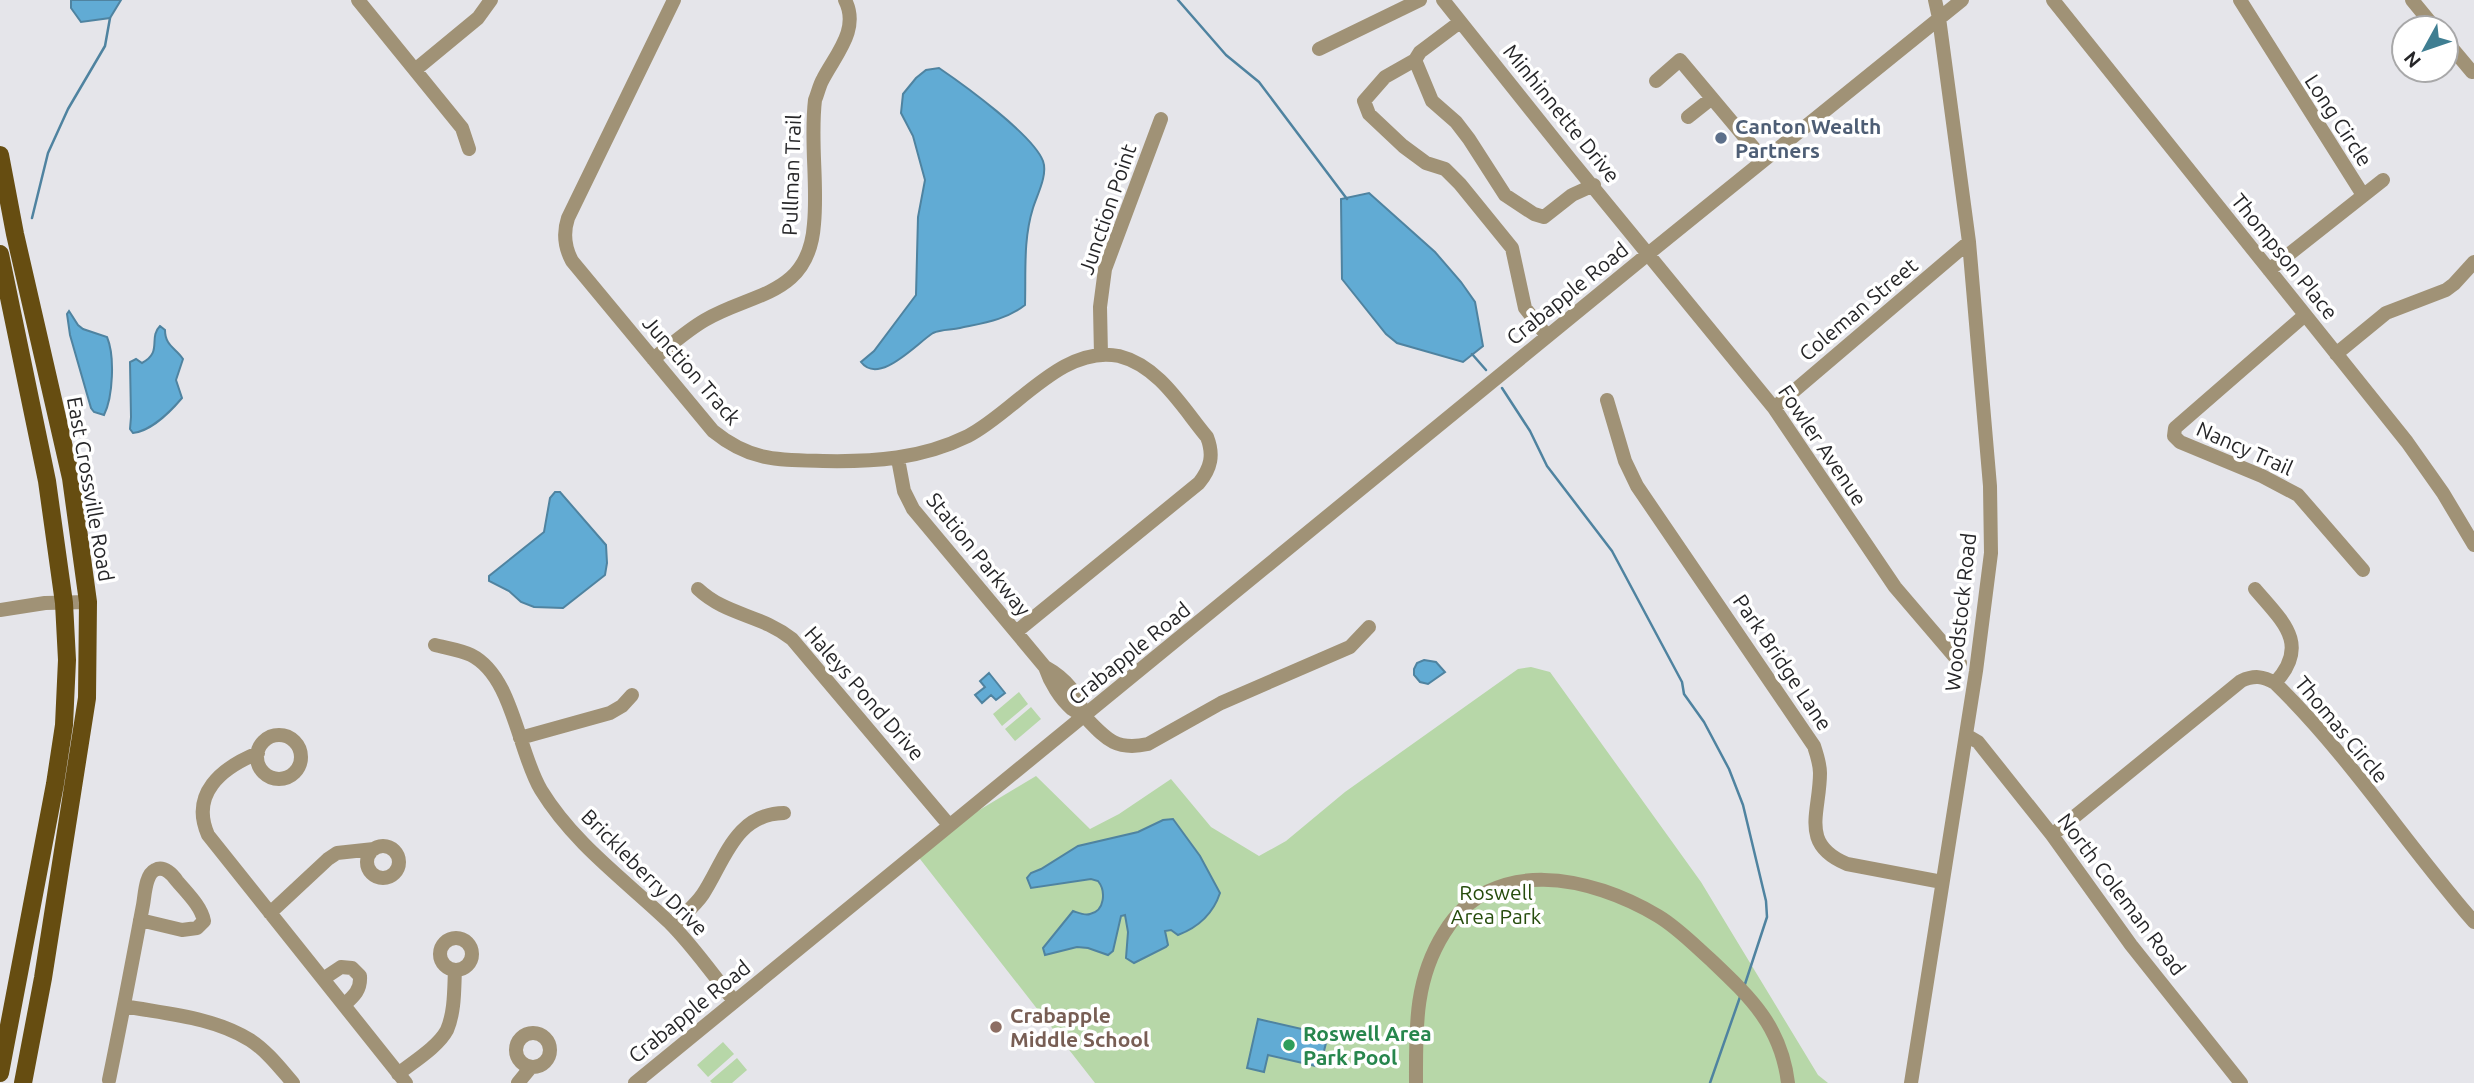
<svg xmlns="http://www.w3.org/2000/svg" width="2474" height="1083" font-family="Ubuntu,sans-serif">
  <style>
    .green { fill: #b7d7a8 }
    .water { fill: #61abd4; stroke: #4f83a0; stroke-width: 2 }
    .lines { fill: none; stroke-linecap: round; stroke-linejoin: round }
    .stream { stroke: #4f83a0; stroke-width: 2.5 }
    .minor { stroke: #a09276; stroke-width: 14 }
    .major { stroke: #664d11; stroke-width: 18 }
    .service-dot { fill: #5c6f8a; stroke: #fff; stroke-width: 2.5 }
    .education-dot { fill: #8d6e63; stroke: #fff; stroke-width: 2.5 }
    .leisure-dot { fill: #2e9e5b; stroke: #fff; stroke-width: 2.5 }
    .labels { text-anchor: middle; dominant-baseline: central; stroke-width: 7; stroke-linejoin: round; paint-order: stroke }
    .street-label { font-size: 21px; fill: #262628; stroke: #fff }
    .service-label { font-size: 21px; font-weight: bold; fill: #4e5e75; stroke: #fff; text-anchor: start }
    .park-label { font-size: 21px; fill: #264c0c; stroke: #fff }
    .education-label { font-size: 21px; font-weight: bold; fill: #785e54; stroke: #fff; text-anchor: start }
    .leisure-label { font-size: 21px; font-weight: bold; fill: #27864d; stroke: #fff; text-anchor: start }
  </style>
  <rect width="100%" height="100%" fill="#e5e5ea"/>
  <!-- green -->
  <path class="green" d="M 1531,667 L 1550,672 L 1701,882 L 1818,1075 L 1828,1083 L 1095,1083 L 913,850 L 1036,776 L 1090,829 L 1119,814 L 1171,779 L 1211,827 L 1259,856 L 1286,841 L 1345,792 L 1518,669 Z
    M 1019,692 L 1028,704 L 1002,726 L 993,714 Z
    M 1031,707 L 1041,719 L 1015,741 L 1005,729 Z
    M 723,1042 L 734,1054 L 708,1077 L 697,1065 Z
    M 737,1058 L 747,1070 L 732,1083 L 712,1083 L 710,1081 Z"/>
  <!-- water -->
  <path class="water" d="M 71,0 L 121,0 L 110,18 L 81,22 L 71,8 Z
    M 939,68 C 964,85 1033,135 1043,161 C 1048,175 1037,195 1033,208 C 1023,240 1026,272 1025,305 C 1006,320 983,323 960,328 C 951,330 941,329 933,333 C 917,343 879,386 861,362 L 874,351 L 916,295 L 918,217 L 925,180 L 913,136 L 901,113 L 903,94 L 916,78 L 926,70 Z
    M 1369,193 L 1435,252 L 1461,282 L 1475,302 L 1483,346 L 1463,362 L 1397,343 L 1386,334 L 1342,279 L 1341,199 Z
    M 69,311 L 78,325 L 83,329 L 107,337 C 115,356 113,397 104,415 L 94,412 L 91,408 L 70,335 L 67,314 Z
    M 160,326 L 165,330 C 165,346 176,348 183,359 L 176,380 L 182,398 C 171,411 151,431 133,433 L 130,429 L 131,417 L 130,362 L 136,359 L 142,363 C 163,352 148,338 160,326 Z
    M 555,492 L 560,492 L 606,545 L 607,563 L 605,575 L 563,608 L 534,607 L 521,602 L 509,591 L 489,581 L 489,576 L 544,532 L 550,498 Z
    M 1424,660 L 1436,662 L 1445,672 L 1428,684 L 1420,682 L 1414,675 L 1414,669 L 1417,663 Z
    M 989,673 L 1005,693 L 996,700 L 991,695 L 982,703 L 975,695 L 985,687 L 980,681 Z
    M 1173,819 L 1200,856 L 1220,893 C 1213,914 1199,927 1178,935 L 1171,930 L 1165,931 L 1168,945 L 1166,947 L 1134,963 L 1126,958 L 1128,932 L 1125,915 L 1121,916 L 1113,951 L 1108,955 L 1088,948 L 1077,947 L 1045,955 L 1043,948 L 1073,911 C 1079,913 1085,916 1090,914 C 1105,911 1106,891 1098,881 L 1091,879 L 1031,888 L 1027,878 L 1031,873 L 1041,869 L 1078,846 L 1138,832 L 1163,820 Z
    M 1258,1019 L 1328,1035 L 1320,1067 L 1268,1055 L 1264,1072 L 1247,1068 Z"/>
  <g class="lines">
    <!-- stream -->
    <path class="stream" d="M 1178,0 L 1226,55 L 1259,82 L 1347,199
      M 32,218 L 48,153 L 68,109 L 105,46 L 110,18
      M 1472,354 L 1486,370
      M 1502,388 L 1530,431 L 1547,466 L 1612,551 L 1682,682 L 1684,694 L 1704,722 L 1729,769 L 1743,805 L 1766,901 L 1767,917 L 1745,984
      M 1710,1083 L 1740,997"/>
    <!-- minor -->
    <path class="minor" d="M 358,0 L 462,128 L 469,149
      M 674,0 L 568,218 C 563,233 564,246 572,261 L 713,431 C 750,461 777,460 823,461 C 874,462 921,459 968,436 C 1015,412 1062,344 1119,356 C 1159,366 1182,407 1207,437 C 1214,455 1211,468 1199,483 L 1016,632
      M 1443,0 L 1570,159 L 1774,408 L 1895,587 L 1960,663
      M 2053,0 L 2407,442 L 2443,493 L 2474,545
      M 2240,0 L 2363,195
      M 2412,0 L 2435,28
      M 2446,41 L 2472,72
      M 1319,49 L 1420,0
      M 1415,60 L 1420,52 L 1460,22
      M 415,70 L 478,18 L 491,0
      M 1656,81 L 1680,60 L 1763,159
      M 1688,117 L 1712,98
      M 2269,270 L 2383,180
      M 2305,315 L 2175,428 L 2174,436 L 2180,442 L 2262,476 L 2298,495 L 2363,570
      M 1547,336 L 1525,308 L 1512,248 L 1460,184 L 1445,169 L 1426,163 L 1403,146 L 1369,114 L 1364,101 L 1385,77 L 1415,60 L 1432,101 L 1456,122 L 1469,139 L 1505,195 L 1534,214 L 1544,217 L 1572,195 L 1594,185
      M 2336,354 L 2386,313 L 2446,290 L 2454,284 L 2474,262
      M 1101,355 L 1100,307 L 1105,269 L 1161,119
      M 653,359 C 670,346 686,331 705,320 C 753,292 809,296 814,224 C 818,183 810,142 815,100 C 818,93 819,86 823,79 C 836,54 860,29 845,0
      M 1607,400 L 1625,461 L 1637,486 L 1814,746 C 1817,755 1820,764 1820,773 C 1820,813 1799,844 1847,864 L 1942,882
      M 1774,408 L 1969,242
      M 898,459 L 904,491 L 913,509 L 1045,667 C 1050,682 1060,699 1072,709 C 1076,712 1082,714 1086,718 C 1106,739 1116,751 1148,744 L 1221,703 L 1350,647 L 1369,627
      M 698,589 C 727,616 760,614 792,639 L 949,825
      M 2255,589 C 2282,621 2311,644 2275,683
      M 0,610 L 45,603 L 88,602
      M 435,645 C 447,648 461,650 471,655 C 513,676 518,752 541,790 C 574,844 625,880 670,923 C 694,947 713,975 734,1001
      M 1045,667 C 1065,678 1079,694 1084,716
      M 1966,735 L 1978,742 L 2052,835 L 2131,945 L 2241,1083
      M257 757a22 22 0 1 1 44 0a22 22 0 1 1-44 0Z
      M 520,738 L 610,713 L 622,706 L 632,695
      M 258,753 C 221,768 190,794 208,835 L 406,1083
      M 2052,835 L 2241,681 C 2254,675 2263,676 2275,683 C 2349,755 2406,844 2474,922
      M367 862a16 16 0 1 1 32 0a16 16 0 1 1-32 0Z
      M 270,913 L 328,859 L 337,853 L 374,849
      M 673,926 C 682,916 695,906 703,894 C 725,860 735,814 784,813
      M440 954a16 16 0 1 1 32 0a16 16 0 1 1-32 0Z
      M 323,979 L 341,967 L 352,968 L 360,976 C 361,990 354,996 344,1005
      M 124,1006 C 167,1014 213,1017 250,1040 C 267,1051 280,1068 293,1083
      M516 1050a17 17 0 1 1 34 0a17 17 0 1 1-34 0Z
      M 398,1074 C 413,1062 438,1047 447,1030 C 455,1011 454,989 455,970
      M 109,1080 C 121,1022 132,963 143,905 C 145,895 145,875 155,870 C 164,865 173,875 177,881 C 187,893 201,906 204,921 L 197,928 L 182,930 L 140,920
      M 518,1083 L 531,1067
      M 635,1083 L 1648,254 L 1962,0
      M 1416,1083 C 1416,1029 1414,981 1444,933 C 1492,854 1591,876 1658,916 C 1678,928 1694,945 1711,960 C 1751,998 1781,1026 1788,1083
      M 1911,1083 L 1976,671 L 1991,553 L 1990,486 L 1969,242 L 1939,18 L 1935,0"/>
    <!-- major -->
    <path class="major" d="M 0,155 L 15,234 L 71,478 L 88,602 L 87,698 L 43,978 L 23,1083
      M 0,254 L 47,481 L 64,603 L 67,660 L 64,725 L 55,784 L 0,1073"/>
  </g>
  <!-- markers -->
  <circle class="service-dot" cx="1721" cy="138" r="7"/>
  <circle class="education-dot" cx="996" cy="1027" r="7"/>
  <circle class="leisure-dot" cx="1289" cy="1045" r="7"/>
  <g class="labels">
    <!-- street labels -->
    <g class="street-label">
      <text transform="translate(1562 113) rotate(51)">Minhinnette Drive</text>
      <text transform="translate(2339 120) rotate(57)">Long Circle</text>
      <text transform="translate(791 175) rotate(-88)">Pullman Trail</text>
      <text transform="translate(1107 209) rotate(-71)">Junction Point</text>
      <text transform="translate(2285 256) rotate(51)">Thompson Place</text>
      <text transform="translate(1567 293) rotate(-39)">Crabapple Road</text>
      <text transform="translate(1858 309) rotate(-40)">Coleman Street</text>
      <text transform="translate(692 370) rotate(49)">Junction Track</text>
      <text transform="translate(1823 445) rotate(56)">Fowler Avenue</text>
      <text transform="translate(2245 448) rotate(24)">Nancy Trail</text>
      <text transform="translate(91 489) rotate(80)">East Crossville Road</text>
      <text transform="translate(979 554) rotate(51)">Station Parkway</text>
      <text transform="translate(1960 612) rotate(-84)">Woodstock Road</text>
      <text transform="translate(1129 653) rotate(-39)">Crabapple Road</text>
      <text transform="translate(1783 662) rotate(56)">Park Bridge Lane</text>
      <text transform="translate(865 693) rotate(49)">Haleys Pond Drive</text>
      <text transform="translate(2342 729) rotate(50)">Thomas Circle</text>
      <text transform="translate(645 872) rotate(45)">Brickleberry Drive</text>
      <text transform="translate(2122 894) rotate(53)">North Coleman Road</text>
      <text transform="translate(689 1011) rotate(-39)">Crabapple Road</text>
    </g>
    <!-- service labels -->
    <g class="service-label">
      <text x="1735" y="126">Canton Wealth<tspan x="1735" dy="24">Partners</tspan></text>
    </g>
    <!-- park labels -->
    <g class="park-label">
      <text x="1496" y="892">Roswell<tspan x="1496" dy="24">Area Park</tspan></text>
    </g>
    <!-- education labels -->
    <g class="education-label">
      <text x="1010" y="1015">Crabapple<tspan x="1010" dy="24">Middle School</tspan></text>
    </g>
    <!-- leisure labels -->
    <g class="leisure-label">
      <text x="1303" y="1033">Roswell Area<tspan x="1303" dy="24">Park Pool</tspan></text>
    </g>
  </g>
  <!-- north arrow -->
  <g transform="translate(2425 49) rotate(230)"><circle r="33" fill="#ffffff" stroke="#a8a8a9" stroke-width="2"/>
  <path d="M0-5L12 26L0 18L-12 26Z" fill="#3f7e92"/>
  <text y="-10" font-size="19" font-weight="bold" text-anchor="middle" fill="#262628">N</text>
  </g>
</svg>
